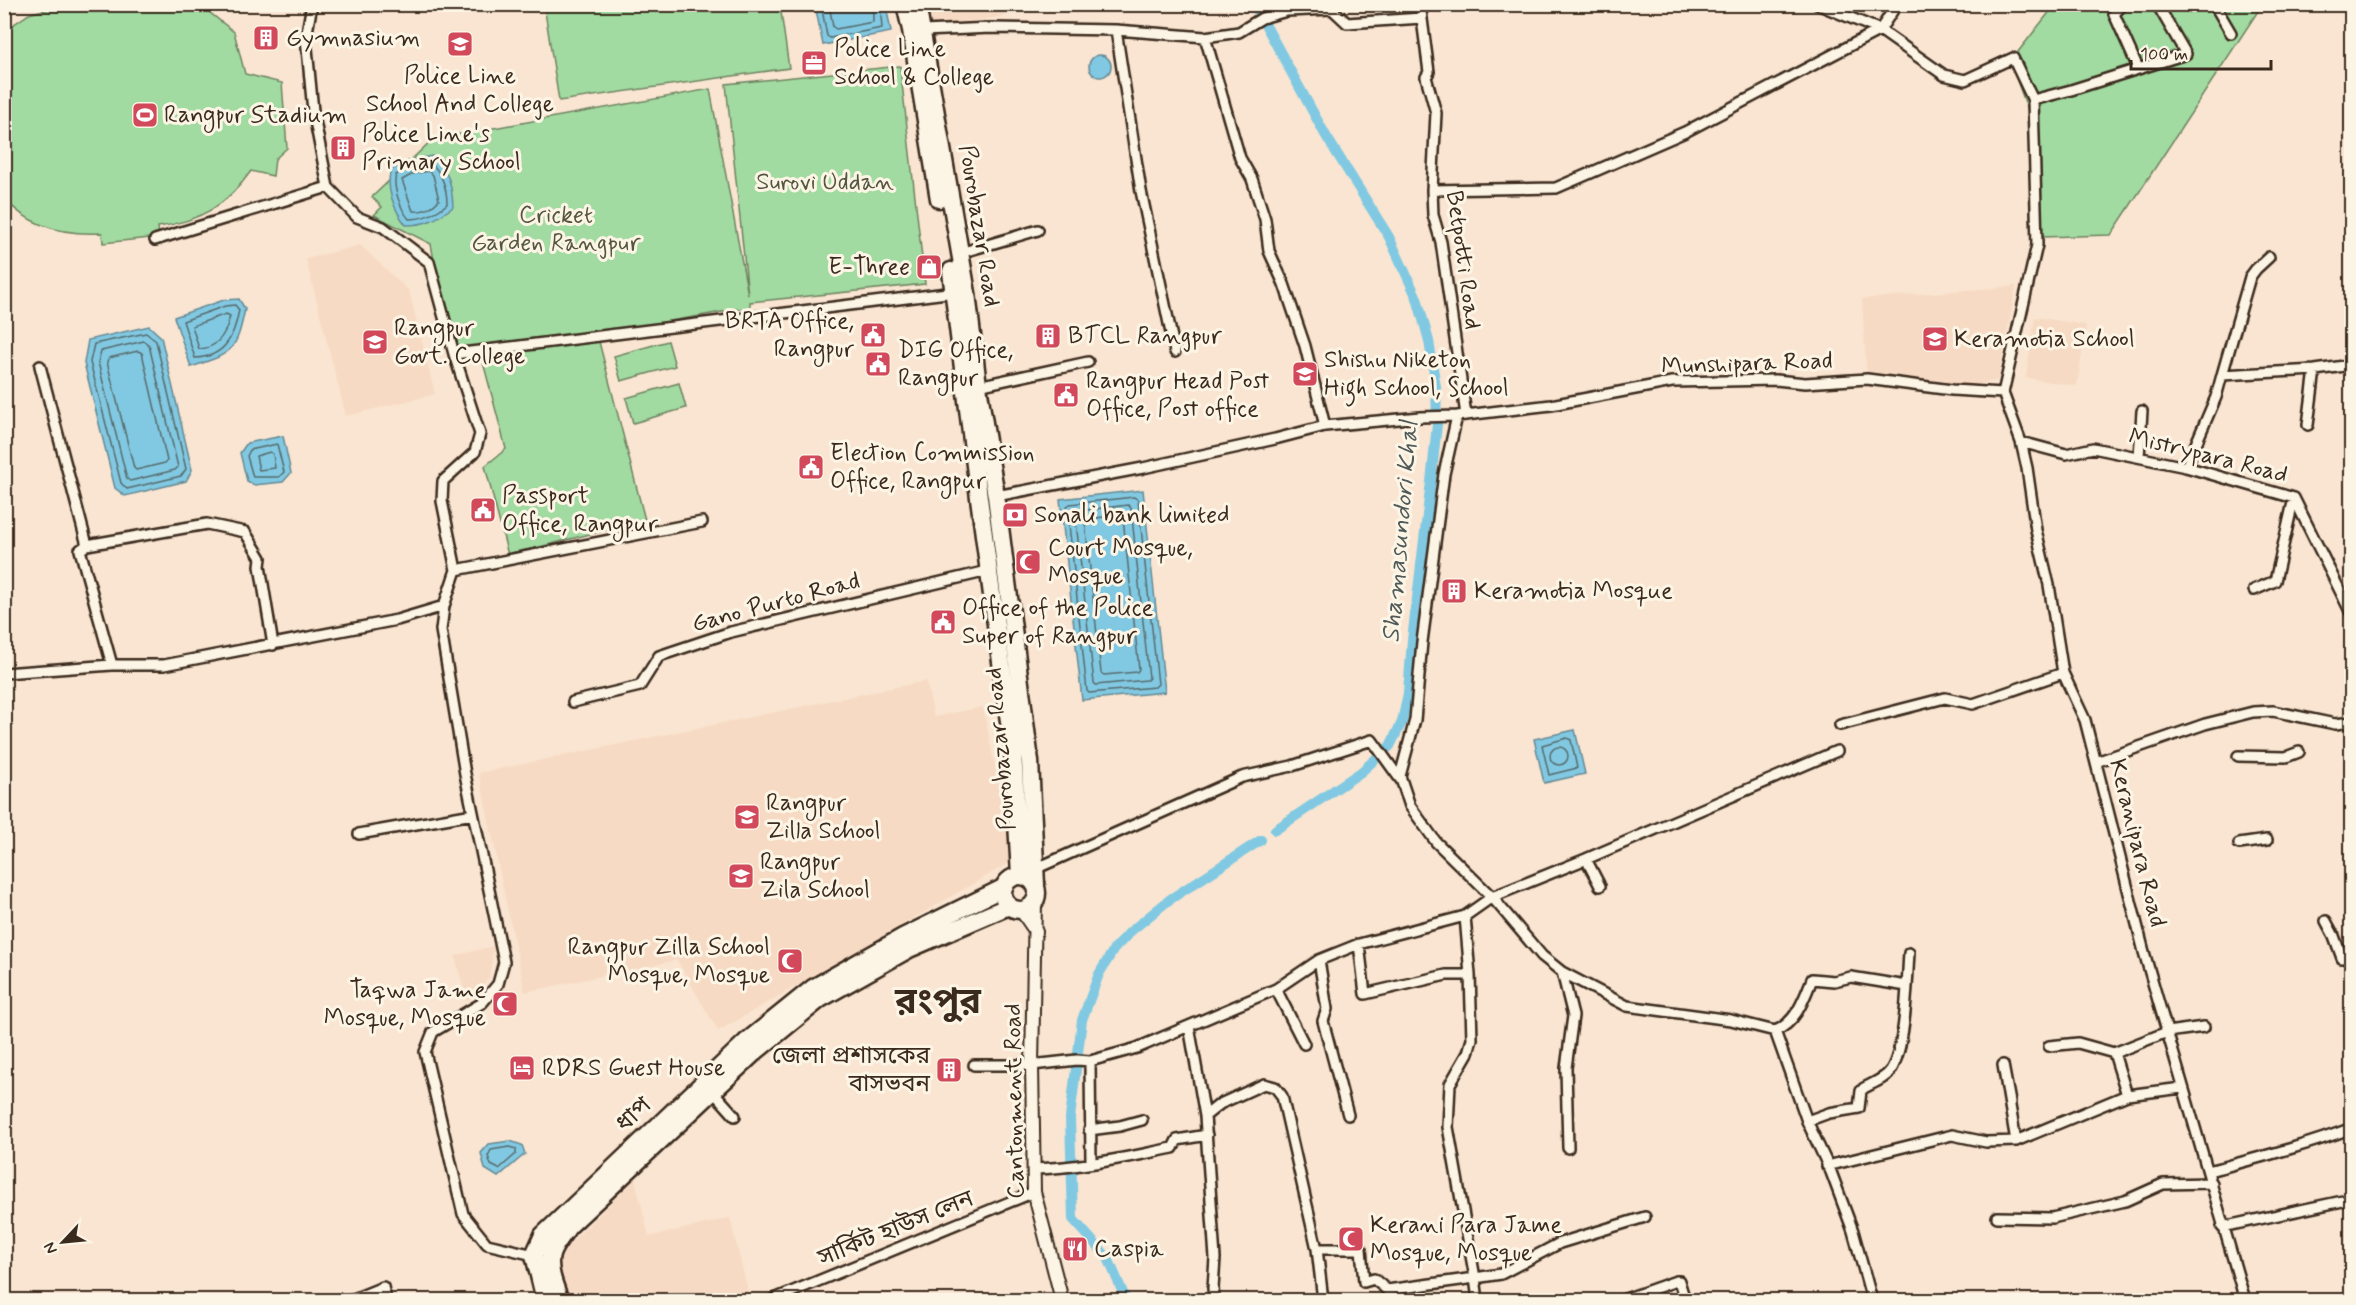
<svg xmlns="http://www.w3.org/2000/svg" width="2356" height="1305" font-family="Mynerve,'Noto Sans Bengali',sans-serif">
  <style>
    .built { fill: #f7dac3 }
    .green { fill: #a1dba1; stroke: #6e8260; stroke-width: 1.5 }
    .water { fill: #81c9e2; stroke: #658994; stroke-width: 1.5 }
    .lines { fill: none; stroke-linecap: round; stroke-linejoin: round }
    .shore { stroke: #576a6c; stroke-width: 1.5 }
    .canal { stroke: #81c9e2; stroke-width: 10 }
    .street-casing { stroke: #3b2a1e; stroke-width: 14 }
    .secondary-casing { stroke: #3b2a1e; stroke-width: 16 }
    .highway-casing { stroke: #3b2a1e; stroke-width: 21 }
    .street { stroke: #fcf5e5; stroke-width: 9 }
    .secondary { stroke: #fcf5e5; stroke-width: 12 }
    .highway { stroke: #fcf5e5; stroke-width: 16 }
    .labels { text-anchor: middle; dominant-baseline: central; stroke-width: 6; stroke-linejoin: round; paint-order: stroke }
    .poi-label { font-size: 24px; fill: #3b2a1e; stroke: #fcf5e5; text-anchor: start }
    .park-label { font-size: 24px; fill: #54563f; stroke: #fcf5e5 }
    .street-label { font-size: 24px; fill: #3b2a1e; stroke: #fcf5e5 }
    .water-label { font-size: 26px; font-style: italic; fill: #505a59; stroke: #fcf5e5 }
    .town-label { font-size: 36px; font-weight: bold; fill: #3b2a1e; stroke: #fcf5e5 }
  </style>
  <rect width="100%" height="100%" fill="#f9e5d1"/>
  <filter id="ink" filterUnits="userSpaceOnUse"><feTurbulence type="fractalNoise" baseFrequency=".0167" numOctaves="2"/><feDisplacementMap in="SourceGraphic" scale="12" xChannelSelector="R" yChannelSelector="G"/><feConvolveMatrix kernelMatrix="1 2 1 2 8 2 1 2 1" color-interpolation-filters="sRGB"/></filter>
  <g filter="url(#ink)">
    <!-- built -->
    <path class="built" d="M 921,5 L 1046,5 L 989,19 L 927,26 Z
      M 360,245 L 409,291 L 435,394 L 346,416 L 306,259 Z
      M 2016,286 L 1998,380 L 1952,390 L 1867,379 L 1862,299 Z
      M 2035,317 L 2086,325 L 2077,386 L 2026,378 Z
      M 926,681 L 934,717 L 983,707 L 1014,860 L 718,1031 L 677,960 L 525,992 L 479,773 Z
      M 494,946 L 489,978 L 467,1001 L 455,956 Z
      M 635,1179 L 649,1237 L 730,1218 L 750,1300 L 568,1300 L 557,1256 Z"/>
    <!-- green -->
    <path class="green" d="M 83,4 L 188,4 L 205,9 L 234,32 L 245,74 L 282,83 L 287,148 L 275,159 L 273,176 L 251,171 C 226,206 200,221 158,227 L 159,237 L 103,243 L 102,233 C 65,235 30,228 5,199 L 4,31 L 29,14 L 58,6 Z
      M 544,5 L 780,5 L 789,68 L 559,101 Z
      M 2055,5 L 2262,5 L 2111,235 L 2041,237 L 2036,132 L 2010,62 Z
      M 900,66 L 925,284 L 750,302 L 750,307 L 597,334 L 645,520 L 508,555 L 485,466 L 506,449 L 483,362 L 574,338 L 452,360 L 431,244 L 374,215 L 382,207 L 372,197 L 433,139 L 710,89 L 748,295 L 726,84 Z
      M 668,341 L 675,366 L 621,381 L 614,356 Z
      M 679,383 L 686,408 L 633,423 L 626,398 Z"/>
    <!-- water -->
    <path class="water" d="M 815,5 L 886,5 L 891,32 L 823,45 Z
      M1089 66a11 11 0 1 1 22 0a11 11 0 1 1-22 0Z
      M 432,156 C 449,171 452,184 453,207 C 437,219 426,225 406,225 C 394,210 385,187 391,170 L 408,161 Z
      M 239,299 L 245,309 C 236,353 232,353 191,367 L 174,317 L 224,300 Z
      M 149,326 L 161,337 L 192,470 L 186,481 L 125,496 L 115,488 L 84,363 L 88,340 Z
      M 283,436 L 291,473 L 283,482 L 254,485 L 247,481 L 240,453 L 247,443 Z
      M 1143,490 L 1165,692 L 1082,700 L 1060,499 Z
      M 1575,730 L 1585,774 L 1544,783 L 1534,739 Z
      M 510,1141 L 522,1145 L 525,1154 L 498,1177 L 485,1169 L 481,1153 L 489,1144 Z"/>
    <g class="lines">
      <!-- shore -->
      <path class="shore" d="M 821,4 L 827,36 L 830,38 L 882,28 L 880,4
        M 829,4 L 833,27 L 836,29 L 873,22 L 873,4
        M 431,163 C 442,173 447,189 447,204 C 435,214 424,219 409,219 C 401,210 392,187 396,175 L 411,166 Z
        M 428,171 L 433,175 L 439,200 C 432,208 423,212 413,211 L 402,180 L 413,174 Z
        M 235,305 L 239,310 C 234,337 225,357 195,358 L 183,321 L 225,306 Z
        M 226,314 L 230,316 C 226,334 218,348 199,349 L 192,326 Z
        M 146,333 L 156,341 L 186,469 L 181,476 L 127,489 L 121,483 L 90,362 L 94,344 Z
        M 144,341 L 149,345 L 178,467 L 175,470 L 130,481 L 127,479 L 98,362 L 101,351 Z
        M 138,351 L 142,353 L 167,461 L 165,463 L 136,470 L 134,468 L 107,362 L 109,358 Z
        M 277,444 L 284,472 L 279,477 L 253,477 L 247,456 L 250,450 Z
        M 270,452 L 273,454 L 275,468 L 259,470 L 256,456 Z
        M 1134,497 L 1138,500 L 1158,684 L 1155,687 L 1089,693 L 1087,691 L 1067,506 L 1070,504 Z
        M 1128,505 L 1131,508 L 1149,678 L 1147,680 L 1096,685 L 1094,683 L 1075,513 L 1078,511 Z
        M 1120,515 L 1123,518 L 1139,669 L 1137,672 L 1104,675 L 1101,673 L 1085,521 L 1088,519 Z
        M 1567,738 L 1571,740 L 1577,768 L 1549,775 L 1542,745 Z
        M1550 756a9 9 0 1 1 18 0a9 9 0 1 1-18 0Z
        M 509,1147 L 516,1149 L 516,1154 L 499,1169 L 491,1165 L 488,1156 L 491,1150 Z"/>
      <!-- canal -->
      <path class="canal" d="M 1254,4 L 1326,136 L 1389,237 L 1417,298 L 1429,341 L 1436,387 L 1437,424 L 1432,473 L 1412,640 L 1408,693 L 1402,722 L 1390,746 L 1361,772 L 1275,830
        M 1126,1300 L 1108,1258 L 1073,1219 L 1070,1118 L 1082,1020 L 1099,974 L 1114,949 L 1131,931 L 1169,900 L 1261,840"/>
      <defs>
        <path id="street" d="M 312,4 L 306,38 L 313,111 L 328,187 L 357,217 L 383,227 L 429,262 L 454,354 L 480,434 L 475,452 L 443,481 L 442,501 L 456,570 L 444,606 L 441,630 L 465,774 L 504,962 L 498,984 L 482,1003 L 433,1032 L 425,1052 L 463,1214 L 487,1244 L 534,1255
          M 1420,4 L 1429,72 L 1426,77 L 1436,113 L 1432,190 L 1433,215 L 1441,242 L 1466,415
          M 1817,4 L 1880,30 L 1944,75 L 1965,80 L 2013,58 L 2033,100 L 2037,245 L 2003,393
          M 2123,4 L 2114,14 L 2138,68
          M 2214,4 L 2231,33
          M 1116,30 L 1141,191 L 1175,352
          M 923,31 L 991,28 L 1116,30 L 1205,37 L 1239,32 L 1262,18 L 1287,11 L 1332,9 L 1347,23 L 1422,18
          M 1205,37 L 1240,158 L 1252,179 L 1265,219 L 1269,251 L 1284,284 L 1305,346 L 1325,426
          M 2033,100 L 2071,90 L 2186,54 L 2157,4
          M 1432,190 L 1556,188 L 1685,132 L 1880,30 L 1897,4
          M 155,240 L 328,187
          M 960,253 L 1038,230
          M 454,354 L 955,292
          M 40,366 L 87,545 L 207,524 L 245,532 L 261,558 L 260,566 L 273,645
          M 2222,375 L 2250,277 L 2256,269 L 2269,257
          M 978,386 L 1088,362
          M 2003,393 L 2021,442 L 2027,468 L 2036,530 L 2049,585 L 2063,673 L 2085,720 L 2144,952 L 2245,1300
          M 1457,416 L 1444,474 L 1422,642 L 1415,720 L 1400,776 L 1410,806 L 1436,842 L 1492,897 L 1542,956 L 1562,972 L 1627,1006 L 1731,1020 L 1775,1031 L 1807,1121 L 1831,1172 L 1853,1231 L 1872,1300
          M 2308,425 L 2315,370
          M 2021,442 L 2066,454 L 2093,448 L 2186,467 L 2294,498 L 2352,615
          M 2139,457 L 2142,411
          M 2186,467 L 2216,397 L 2222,375 L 2315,370 L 2352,365
          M 996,496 L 1143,468 L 1275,439 L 1325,426 L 1420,417 L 1457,416 L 1551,405 L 1672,382 L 1776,380 L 1805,383 L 1867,379 L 1952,390 L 2003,393
          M 87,545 L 80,550 L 112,665
          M 456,570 L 702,522
          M 2254,590 L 2275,581 L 2294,498
          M 4,673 L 112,665 L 164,665 L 397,620 L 444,606
          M 573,702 L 640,686 L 659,656 L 731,632 L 992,570
          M 1840,725 L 1945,698 L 1973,704 L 2063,673
          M 2238,756 L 2286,757 L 2299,752
          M 2096,762 L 2205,724 L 2253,712 L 2273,711 L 2335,724 L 2352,722
          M 359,834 L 473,814
          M 2239,844 L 2267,840
          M 1586,859 L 1600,886
          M 1035,869 L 1242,777 L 1292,766 L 1372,740 L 1400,779
          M 1465,916 L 1470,975 L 1472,1039 L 1468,1053 L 1450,1084 L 1448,1127 L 1475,1278 L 1501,1274 L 1560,1243 L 1645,1217
          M 2326,921 L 2334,936 L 2342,958 L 2350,958 L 2352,961
          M 1359,944 L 1365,994 L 1446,975 L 1470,975
          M 1319,960 L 1327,1009 L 1323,1021 L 1348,1115
          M 1562,972 L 1573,1016 L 1566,1068 L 1568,1148
          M 1276,989 L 1304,1044
          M 1189,1026 L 1205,1116 L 1220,1104 L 1264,1084 L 1275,1087 L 1282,1096 L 1317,1249 L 1323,1300
          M 1775,1031 C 1796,1023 1804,999 1812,979 L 1834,981 L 1851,977 L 1907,986
          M 2049,1046 L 2078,1043 L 2114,1053
          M 1090,1061 L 1091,1163
          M 974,1065 L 1032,1065 L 1077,1060 L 1090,1061 L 1137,1048 L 1276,989 L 1319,960 L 1359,944 L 1465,916 L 1492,897 L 1586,859 L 1837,751
          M 710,1088 L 735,1116
          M 2127,1095 L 2114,1053 L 2167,1032 L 2204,1027
          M 2010,1102 L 2003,1065 L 2016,1141
          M 1205,1116 L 1215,1258 L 1213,1288 L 1214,1300
          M 1807,1121 L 1829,1113 L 1859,1108 L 1861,1091 L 1864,1088 C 1873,1083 1885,1079 1891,1070 C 1906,1046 1907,982 1909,953
          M 1089,1130 L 1120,1126 L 1142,1120
          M 1827,1166 L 1952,1135 L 1986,1142 L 2016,1141 L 2127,1095 L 2182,1088
          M 1034,1169 C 1080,1168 1127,1157 1173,1148 L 1177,1140 L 1207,1135
          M 2209,1171 C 2257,1158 2305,1146 2352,1128
          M 1997,1217 L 2052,1218 L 2125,1201 L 2163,1184 L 2212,1183
          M 2222,1227 L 2352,1199
          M 1317,1249 L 1361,1249 L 1364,1282 L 1374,1279 L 1387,1290 L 1475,1278 L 1478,1300
          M 351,1300 L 383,1287 L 386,1300
          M 772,1300 L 1034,1192
          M 1622,1300 L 1676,1281 L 1679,1281 L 1685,1300"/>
        <path id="secondary" d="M 1035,902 L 1032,1065 L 1034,1192 L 1062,1300
          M 1021,910 L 1036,932"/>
        <path id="highway" d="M 905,4 L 911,30 L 939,199
          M 917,4 L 967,293 L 978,386 L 996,496 L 1030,761 L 1036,885
          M 951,271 L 979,498 L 1013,751 L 1020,875
          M1003 893a17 17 0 1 1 34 0a17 17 0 1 1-34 0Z
          M 545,1300 L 534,1255 L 543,1235 L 746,1042 L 813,988 L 903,937 L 1003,888
          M 560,1300 C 555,1287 546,1266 552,1252 C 556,1243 563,1235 568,1227 L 755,1052 L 820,999 L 909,949 L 1009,906"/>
      </defs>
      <!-- street casing -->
      <use href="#street" class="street-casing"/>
      <!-- secondary casing -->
      <use href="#secondary" class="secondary-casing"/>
      <!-- highway casing -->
      <use href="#highway" class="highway-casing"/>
      <!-- street -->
      <use href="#street" class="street"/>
      <!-- secondary -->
      <use href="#secondary" class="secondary"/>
      <!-- highway -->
      <use href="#highway" class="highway"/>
    </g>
  </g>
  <!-- icons -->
  <defs>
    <symbol id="building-square" viewBox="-11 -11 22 22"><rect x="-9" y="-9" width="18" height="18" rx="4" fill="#d1495b" stroke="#fcf5e5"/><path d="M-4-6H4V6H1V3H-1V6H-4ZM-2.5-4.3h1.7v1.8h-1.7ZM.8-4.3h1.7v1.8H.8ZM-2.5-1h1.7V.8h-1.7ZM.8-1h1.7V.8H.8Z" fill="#fff"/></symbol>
    <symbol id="school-square" viewBox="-11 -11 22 22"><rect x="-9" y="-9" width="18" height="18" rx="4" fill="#d1495b" stroke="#fcf5e5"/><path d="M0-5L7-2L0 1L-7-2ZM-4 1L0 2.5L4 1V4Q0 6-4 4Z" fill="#fff"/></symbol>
    <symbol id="office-square" viewBox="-11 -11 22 22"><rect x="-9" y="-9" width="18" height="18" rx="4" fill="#d1495b" stroke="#fcf5e5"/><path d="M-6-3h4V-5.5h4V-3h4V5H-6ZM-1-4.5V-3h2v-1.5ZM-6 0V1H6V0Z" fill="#fff"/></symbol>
    <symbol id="stadium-square" viewBox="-11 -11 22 22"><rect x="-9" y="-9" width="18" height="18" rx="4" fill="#d1495b" stroke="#fcf5e5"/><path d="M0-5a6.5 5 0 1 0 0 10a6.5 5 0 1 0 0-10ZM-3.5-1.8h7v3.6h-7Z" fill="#fff"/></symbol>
    <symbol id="shop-square" viewBox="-11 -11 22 22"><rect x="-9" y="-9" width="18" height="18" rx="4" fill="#d1495b" stroke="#fcf5e5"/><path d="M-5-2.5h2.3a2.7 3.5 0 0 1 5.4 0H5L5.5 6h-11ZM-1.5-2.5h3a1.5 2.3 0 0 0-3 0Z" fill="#fff"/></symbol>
    <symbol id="civic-square" viewBox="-11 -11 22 22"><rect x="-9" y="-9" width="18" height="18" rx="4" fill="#d1495b" stroke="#fcf5e5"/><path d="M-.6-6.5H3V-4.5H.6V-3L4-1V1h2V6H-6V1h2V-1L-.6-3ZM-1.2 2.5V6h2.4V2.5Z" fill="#fff"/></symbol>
    <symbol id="university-square" viewBox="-11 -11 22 22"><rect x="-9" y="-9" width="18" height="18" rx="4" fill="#d1495b" stroke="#fcf5e5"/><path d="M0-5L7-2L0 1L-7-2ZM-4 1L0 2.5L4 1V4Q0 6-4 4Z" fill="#fff"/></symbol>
    <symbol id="bank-square" viewBox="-11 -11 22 22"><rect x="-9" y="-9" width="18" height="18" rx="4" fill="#d1495b" stroke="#fcf5e5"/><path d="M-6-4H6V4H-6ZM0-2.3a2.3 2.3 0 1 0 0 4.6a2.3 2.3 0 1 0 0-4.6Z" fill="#fff"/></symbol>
    <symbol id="mosque-square" viewBox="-11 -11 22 22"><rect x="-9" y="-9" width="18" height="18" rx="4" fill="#d1495b" stroke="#fcf5e5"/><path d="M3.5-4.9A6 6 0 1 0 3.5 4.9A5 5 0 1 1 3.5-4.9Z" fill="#fff"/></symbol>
    <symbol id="hotel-square" viewBox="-11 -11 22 22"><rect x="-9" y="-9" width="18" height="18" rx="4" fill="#d1495b" stroke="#fcf5e5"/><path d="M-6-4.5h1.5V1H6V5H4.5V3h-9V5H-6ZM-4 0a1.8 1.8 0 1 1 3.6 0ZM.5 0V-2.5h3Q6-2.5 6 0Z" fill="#fff"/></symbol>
    <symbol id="restaurant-square" viewBox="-11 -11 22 22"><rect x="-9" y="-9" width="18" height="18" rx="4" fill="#d1495b" stroke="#fcf5e5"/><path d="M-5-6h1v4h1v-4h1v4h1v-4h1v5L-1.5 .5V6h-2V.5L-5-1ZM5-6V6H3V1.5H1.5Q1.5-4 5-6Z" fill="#fff"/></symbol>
  </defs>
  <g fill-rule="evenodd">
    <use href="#building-square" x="251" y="23" width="30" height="30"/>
    <use href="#school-square" x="445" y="29" width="30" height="30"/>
    <use href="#office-square" x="799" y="48" width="30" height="30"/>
    <use href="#stadium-square" x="130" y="100" width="30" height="30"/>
    <use href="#building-square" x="328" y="133" width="30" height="30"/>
    <use href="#shop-square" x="914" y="252" width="30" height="30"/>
    <use href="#civic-square" x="858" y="320" width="30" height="30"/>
    <use href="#building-square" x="1033" y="321" width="30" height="30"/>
    <use href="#school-square" x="1920" y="324" width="30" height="30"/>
    <use href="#university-square" x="360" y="327" width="30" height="30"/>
    <use href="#civic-square" x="863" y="349" width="30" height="30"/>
    <use href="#school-square" x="1290" y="359" width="30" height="30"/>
    <use href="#civic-square" x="1051" y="380" width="30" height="30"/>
    <use href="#civic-square" x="796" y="452" width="30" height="30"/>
    <use href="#civic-square" x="468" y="495" width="30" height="30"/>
    <use href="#bank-square" x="1000" y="500" width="30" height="30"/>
    <use href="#mosque-square" x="1013" y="547" width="30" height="30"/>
    <use href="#building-square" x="1439" y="576" width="30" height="30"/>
    <use href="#civic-square" x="928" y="607" width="30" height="30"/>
    <use href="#school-square" x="732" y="802" width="30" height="30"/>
    <use href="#school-square" x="726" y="861" width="30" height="30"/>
    <use href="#mosque-square" x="775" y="946" width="30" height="30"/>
    <use href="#mosque-square" x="490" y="989" width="30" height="30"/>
    <use href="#hotel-square" x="507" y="1053" width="30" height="30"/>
    <use href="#building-square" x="934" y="1055" width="30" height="30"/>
    <use href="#mosque-square" x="1336" y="1224" width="30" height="30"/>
    <use href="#restaurant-square" x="1060" y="1234" width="30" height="30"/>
  </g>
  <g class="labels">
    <!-- poi labels -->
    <g class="poi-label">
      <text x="286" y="38">Gymnasium</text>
      <text x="834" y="49">Police Line<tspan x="834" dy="28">School &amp; College</tspan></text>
      <text x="460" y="76" text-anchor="middle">Police Line<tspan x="460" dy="28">School And College</tspan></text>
      <text x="164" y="115">Rangpur Stadium</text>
      <text x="362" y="134">Police Line's<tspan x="362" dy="28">Primary School</tspan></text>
      <text x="910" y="267" text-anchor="end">E-Three</text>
      <text x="854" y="321" text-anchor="end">BRTA Office,<tspan x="854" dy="28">Rangpur</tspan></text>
      <text x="394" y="328">Rangpur<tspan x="394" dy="28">Govt. College</tspan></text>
      <text x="1068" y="336">BTCL Rangpur</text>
      <text x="1954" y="339">Keramotia School</text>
      <text x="898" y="350">DIG Office,<tspan x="898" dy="28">Rangpur</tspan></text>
      <text x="1324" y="360">Shishu Niketon<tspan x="1324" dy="28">High School, School</tspan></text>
      <text x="1086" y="381">Rangpur Head Post<tspan x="1086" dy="28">Office, Post office</tspan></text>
      <text x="830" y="453">Election Commission<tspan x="830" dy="28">Office, Rangpur</tspan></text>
      <text x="502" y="496">Passport<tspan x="502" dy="28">Office, Rangpur</tspan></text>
      <text x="1034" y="515">Sonali bank limited</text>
      <text x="1048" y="548">Court Mosque,<tspan x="1048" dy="28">Mosque</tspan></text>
      <text x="1474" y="591">Keramotia Mosque</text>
      <text x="962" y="608">Office of the Police<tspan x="962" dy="28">Super of Rangpur</tspan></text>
      <text x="766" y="803">Rangpur<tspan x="766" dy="28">Zilla School</tspan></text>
      <text x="760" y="862">Rangpur<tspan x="760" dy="28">Zila School</tspan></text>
      <text x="770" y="947" text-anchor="end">Rangpur Zilla School<tspan x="770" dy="28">Mosque, Mosque</tspan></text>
      <text x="486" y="990" text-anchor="end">Taqwa Jame<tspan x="486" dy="28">Mosque, Mosque</tspan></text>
      <text x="930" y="1056" text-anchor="end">জেলা প্রশাসকের<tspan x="930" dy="28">বাসভবন</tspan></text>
      <text x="542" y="1068">RDRS Guest House</text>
      <text x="1370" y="1225">Kerani Para Jame<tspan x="1370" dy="28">Mosque, Mosque</tspan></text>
      <text x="1094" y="1249">Caspia</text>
    </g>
    <!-- park labels -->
    <g class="park-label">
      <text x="825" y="182">Surovi Uddan</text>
      <text x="556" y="215">Cricket<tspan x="556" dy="28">Garden Rangpur</tspan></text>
    </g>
    <!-- street labels -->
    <g class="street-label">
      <text transform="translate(979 226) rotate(81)">Pourobazar Road</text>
      <text transform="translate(1463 260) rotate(82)">Betpotti Road</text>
      <text transform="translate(1747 364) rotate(-2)">Munshipara Road</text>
      <text transform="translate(2208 456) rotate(14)">Mistrypara Road</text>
      <text transform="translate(776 603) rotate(-15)">Gano Purto Road</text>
      <text transform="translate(1001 749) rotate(-95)">Pourobazar Road</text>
      <text transform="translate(2137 843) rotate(76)">Keranipara Road</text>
      <text transform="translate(1015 1101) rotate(-91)">Cantonment Road</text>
      <text transform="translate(634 1115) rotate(-43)">ধাপ</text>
      <text transform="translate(896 1229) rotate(-22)">সার্কিট হাউস লেন</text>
    </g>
    <!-- water labels -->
    <g class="water-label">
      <text transform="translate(1401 532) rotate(-85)">Shamasundori Khal</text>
    </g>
    <!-- town labels -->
    <g class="town-label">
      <text x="938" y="1003">রংপুর</text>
    </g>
  </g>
  <!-- margin -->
  <rect width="2356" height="1305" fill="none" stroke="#fcf5e5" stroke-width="24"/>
  <rect x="12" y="12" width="2332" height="1281" fill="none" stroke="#3b2a1e" stroke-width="2" filter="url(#ink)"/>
  <!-- north arrow -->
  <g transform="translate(63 1242) rotate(244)" stroke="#fcf5e5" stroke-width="4.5" paint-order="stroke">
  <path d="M0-4.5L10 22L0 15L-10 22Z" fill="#3b2a1e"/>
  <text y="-9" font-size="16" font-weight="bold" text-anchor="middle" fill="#3b2a1e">N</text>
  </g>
  <!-- scale -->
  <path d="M2131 60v9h140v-9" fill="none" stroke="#3b2a1e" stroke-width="3"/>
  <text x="2140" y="60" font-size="18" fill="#3b2a1e" stroke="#fcf5e5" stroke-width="4.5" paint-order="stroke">100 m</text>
</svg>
